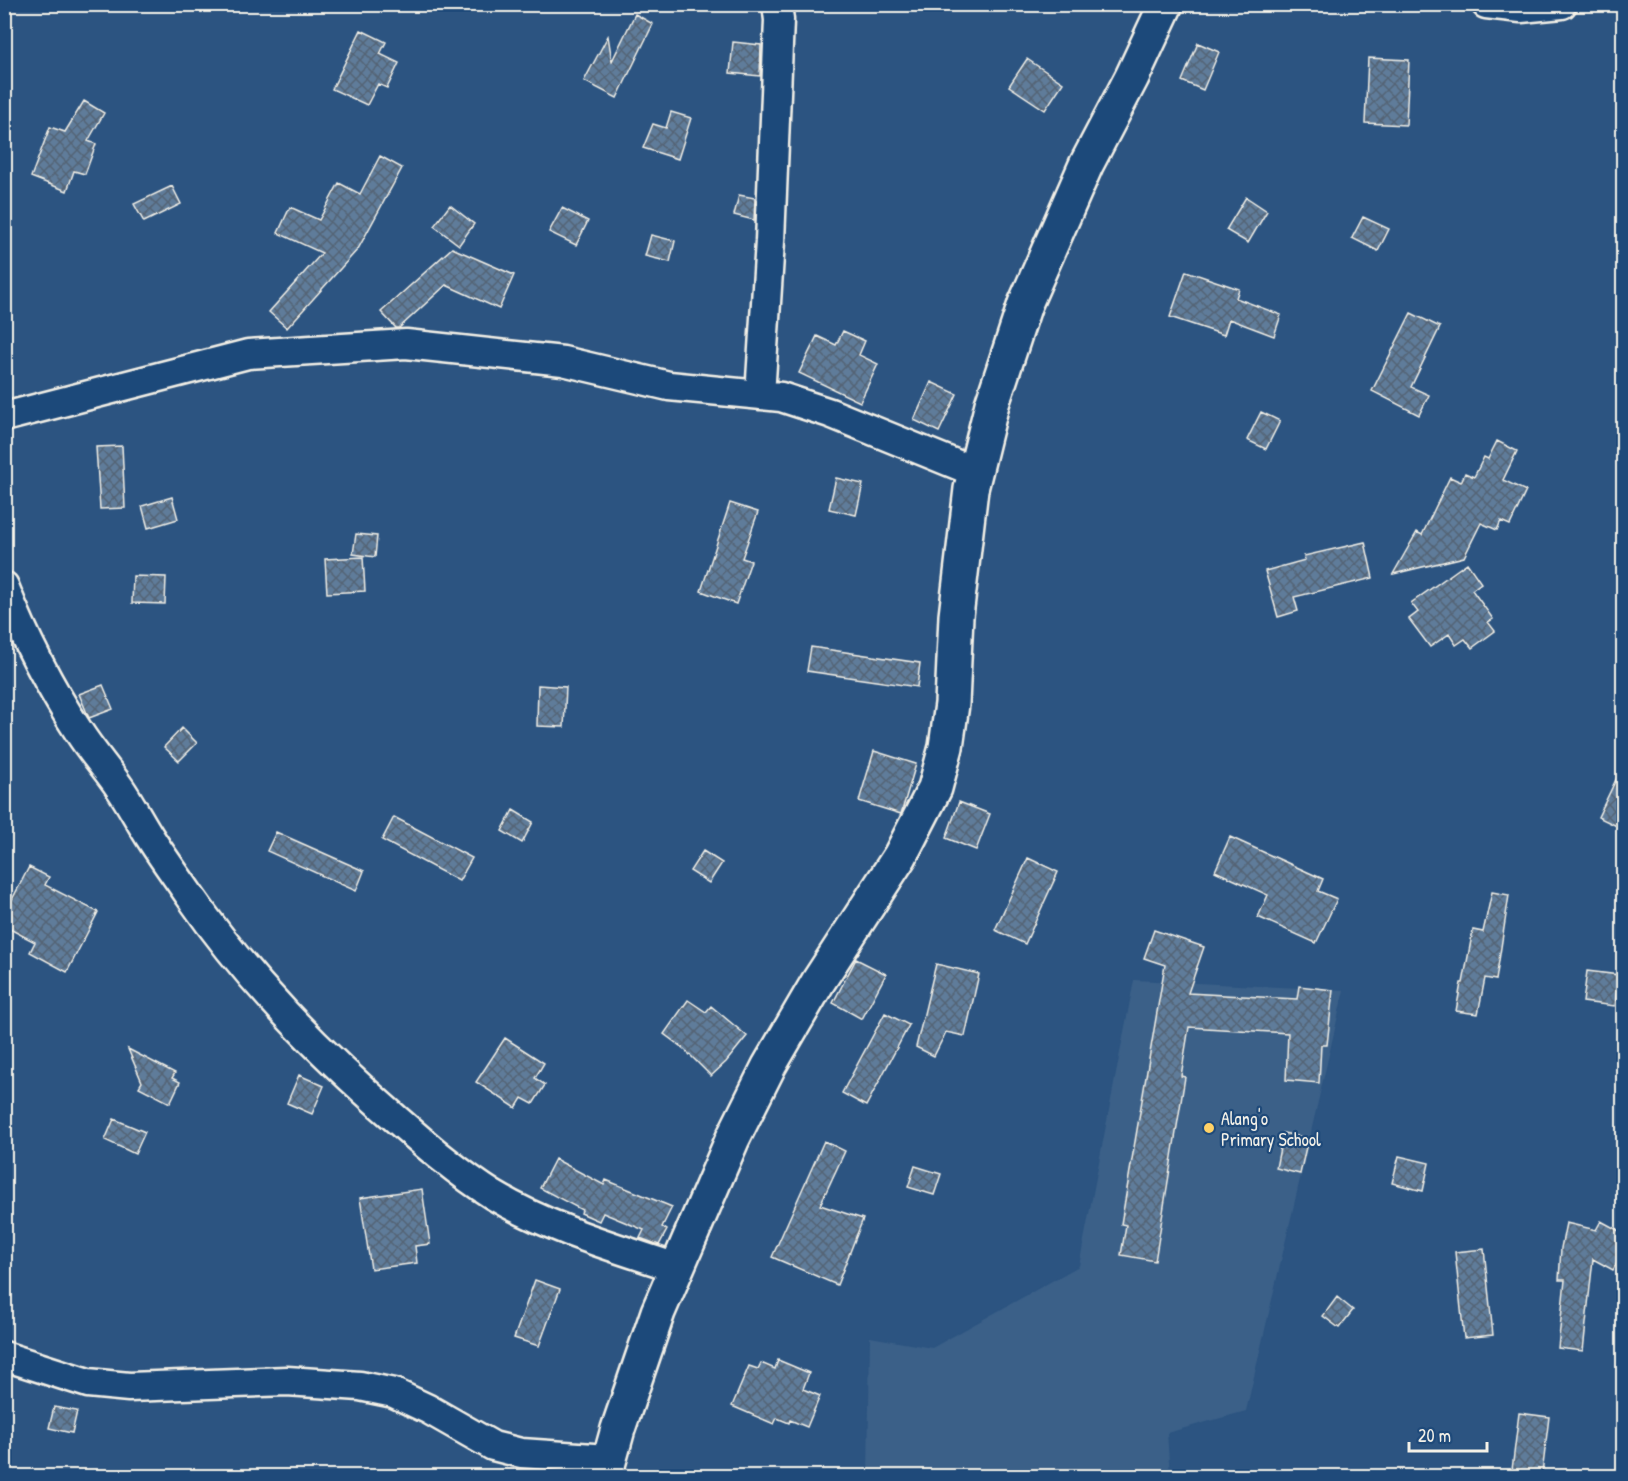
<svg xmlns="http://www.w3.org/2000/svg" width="1628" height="1481" font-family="'Patrick Hand',sans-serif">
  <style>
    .built { fill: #3b6088 }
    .building { fill: url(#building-cross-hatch); stroke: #f4f1e8; stroke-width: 1.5 }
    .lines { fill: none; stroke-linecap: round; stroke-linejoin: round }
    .minor-casing { stroke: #f4f1e8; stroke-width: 33 }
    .tertiary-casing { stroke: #f4f1e8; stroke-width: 38 }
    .minor { stroke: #1f4a7a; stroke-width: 28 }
    .tertiary { stroke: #1f4a7a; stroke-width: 33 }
    .poi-dot { fill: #ffd166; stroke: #1f4a7a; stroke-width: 2 }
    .labels { text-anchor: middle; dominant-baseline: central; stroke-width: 4.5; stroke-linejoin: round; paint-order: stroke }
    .poi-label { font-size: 18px; fill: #f4f1e8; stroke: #1f4a7a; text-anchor: start }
  </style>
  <defs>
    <pattern id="building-cross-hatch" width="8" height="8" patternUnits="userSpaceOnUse" patternTransform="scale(1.5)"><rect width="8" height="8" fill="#5e7b9a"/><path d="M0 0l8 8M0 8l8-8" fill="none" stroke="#556474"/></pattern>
  </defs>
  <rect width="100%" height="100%" fill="#2c5481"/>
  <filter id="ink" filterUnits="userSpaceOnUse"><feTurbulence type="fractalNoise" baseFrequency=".0167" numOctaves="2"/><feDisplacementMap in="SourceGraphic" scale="12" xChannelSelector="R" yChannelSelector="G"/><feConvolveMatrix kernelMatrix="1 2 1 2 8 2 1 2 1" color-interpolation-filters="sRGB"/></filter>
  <g filter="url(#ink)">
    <!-- built -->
    <path class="built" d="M 1134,980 L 1344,990 L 1246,1411 L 1167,1433 L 1170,1476 L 868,1476 L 870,1337 L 932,1348 L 1079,1266 Z"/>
    <!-- building -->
    <path class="building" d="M 635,14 L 653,24 L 617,98 L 584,81 L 608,36 L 612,61 Z
      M 361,30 L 386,42 L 380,54 L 399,63 L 387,88 L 378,84 L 367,105 L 332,89 Z
      M 733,42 L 761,45 L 760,76 L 730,73 Z
      M 1198,43 L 1219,52 L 1203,90 L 1182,81 Z
      M 1368,58 L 1409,60 L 1406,125 L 1365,123 Z
      M 1027,59 L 1063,83 L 1045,110 L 1009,86 Z
      M 84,101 L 104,113 L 88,141 L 96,144 L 85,174 L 74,171 L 67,191 L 31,177 L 50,127 L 65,132 Z
      M 671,112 L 691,118 L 678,159 L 643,148 L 653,124 L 666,128 Z
      M 380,156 L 402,168 L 358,249 L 287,328 L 269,312 L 322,253 L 278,233 L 290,207 L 319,220 L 339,183 L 360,194 Z
      M 172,186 L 181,204 L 144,222 L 134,204 Z
      M 739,195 L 755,198 L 754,220 L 734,215 Z
      M 1246,197 L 1267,211 L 1248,243 L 1226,230 Z
      M 450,205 L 474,224 L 459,245 L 434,226 Z
      M 562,208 L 588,221 L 576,245 L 549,232 Z
      M 1363,217 L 1389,229 L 1378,251 L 1352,238 Z
      M 651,235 L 675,241 L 670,262 L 645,256 Z
      M 452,248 L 514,275 L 499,309 L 446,285 L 399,328 L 396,328 L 381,312 Z
      M 1186,271 L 1239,289 L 1236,298 L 1281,315 L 1274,336 L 1229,319 L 1224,335 L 1170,317 Z
      M 1411,313 L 1440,327 L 1411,387 L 1429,395 L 1419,415 L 1372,391 Z
      M 843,331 L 865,341 L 859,355 L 878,364 L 860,402 L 799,373 L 817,336 L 836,345 Z
      M 931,382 L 957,394 L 939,432 L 914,420 Z
      M 1261,412 L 1280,421 L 1266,449 L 1247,440 Z
      M 1497,441 L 1517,451 L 1503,480 L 1526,491 L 1510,525 L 1501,521 L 1497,530 L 1481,523 L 1464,557 L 1393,574 L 1417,532 L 1422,535 L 1450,477 L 1461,482 L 1465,473 L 1474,477 L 1484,457 L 1488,459 Z
      M 122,446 L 125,508 L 100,509 L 96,447 Z
      M 836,478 L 863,484 L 856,515 L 829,509 Z
      M 172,497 L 178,519 L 148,528 L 142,506 Z
      M 730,503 L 758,512 L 742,558 L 751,561 L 736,604 L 701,591 Z
      M 356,534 L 377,536 L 375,557 L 353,554 Z
      M 1365,542 L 1373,578 L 1294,597 L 1298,611 L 1278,617 L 1265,571 L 1305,560 L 1304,556 Z
      M 363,557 L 365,591 L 327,593 L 325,559 Z
      M 1467,563 L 1481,583 L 1472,590 L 1493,619 L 1488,622 L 1495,631 L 1472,648 L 1465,639 L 1456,645 L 1449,634 L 1430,647 L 1409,619 L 1418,612 L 1411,603 Z
      M 133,576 L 166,577 L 165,604 L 132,603 Z
      M 811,647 L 920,663 L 917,687 L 807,671 Z
      M 103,685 L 113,709 L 89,718 L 79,694 Z
      M 538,685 L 566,687 L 564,727 L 537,726 Z
      M 182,728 L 197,743 L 179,761 L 164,747 Z
      M 874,751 L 916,764 L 901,814 L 859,801 Z
      M 1623,765 L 1623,829 L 1598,817 Z
      M 959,802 L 990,814 L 976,850 L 946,838 Z
      M 513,810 L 533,822 L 522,843 L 502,831 Z
      M 394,817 L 472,858 L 459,881 L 382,840 Z
      M 276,832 L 364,871 L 356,891 L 267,851 Z
      M 1230,837 L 1323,879 L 1318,891 L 1337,899 L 1316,943 L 1258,917 L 1268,895 L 1215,871 Z
      M 703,851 L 722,863 L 709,883 L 690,871 Z
      M 1028,858 L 1058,872 L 1025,944 L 995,930 Z
      M 29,867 L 49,877 L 45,885 L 98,912 L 67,972 L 30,952 L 35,942 L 4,926 L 4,915 Z
      M 1492,892 L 1509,895 L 1496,980 L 1485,978 L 1478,1014 L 1456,1011 L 1461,983 L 1463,983 L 1473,930 L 1483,932 Z
      M 1154,930 L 1204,947 L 1188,993 L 1297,999 L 1299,986 L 1333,990 L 1327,1045 L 1321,1045 L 1319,1083 L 1286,1080 L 1288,1033 L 1189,1027 L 1181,1076 L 1185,1077 L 1155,1261 L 1121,1255 L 1126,1225 L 1121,1224 L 1165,965 L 1144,958 Z
      M 856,959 L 886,974 L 862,1019 L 833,1003 Z
      M 936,964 L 979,974 L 965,1036 L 946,1032 L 934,1056 L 916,1047 Z
      M 1587,971 L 1619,975 L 1615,1006 L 1583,1002 Z
      M 688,1000 L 706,1012 L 711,1006 L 747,1036 L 726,1062 L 711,1076 L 684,1049 L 664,1034 Z
      M 885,1013 L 909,1025 L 866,1106 L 842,1093 Z
      M 505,1038 L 544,1063 L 535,1078 L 545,1085 L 533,1104 L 522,1098 L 516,1108 L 476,1082 Z
      M 128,1049 L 175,1073 L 172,1078 L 180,1082 L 170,1103 L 139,1087 L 142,1082 Z
      M 299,1075 L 324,1086 L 312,1114 L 287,1103 Z
      M 114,1119 L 145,1132 L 135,1154 L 105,1140 Z
      M 1283,1133 L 1308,1138 L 1300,1174 L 1276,1168 Z
      M 824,1141 L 845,1151 L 820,1205 L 863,1219 L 837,1285 L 772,1257 Z
      M 1399,1156 L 1429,1163 L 1423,1191 L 1392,1183 Z
      M 555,1159 L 604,1185 L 606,1180 L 672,1207 L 662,1227 L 667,1230 L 659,1245 L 640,1238 L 644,1230 L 603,1213 L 599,1221 L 581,1213 L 582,1210 L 540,1188 Z
      M 915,1166 L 941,1174 L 934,1195 L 908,1187 Z
      M 422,1189 L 430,1244 L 415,1246 L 417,1263 L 371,1269 L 360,1198 Z
      M 1601,1221 L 1623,1233 L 1623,1252 L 1613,1270 L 1593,1259 L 1583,1351 L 1558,1348 L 1565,1280 L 1559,1280 L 1561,1248 L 1566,1223 L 1596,1230 Z
      M 1484,1249 L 1493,1335 L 1464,1338 L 1455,1252 Z
      M 535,1280 L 560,1289 L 539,1346 L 514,1338 Z
      M 1337,1297 L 1353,1310 L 1339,1328 L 1323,1316 Z
      M 778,1360 L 809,1373 L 803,1389 L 820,1396 L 807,1427 L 790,1420 L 789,1423 L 777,1418 L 774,1424 L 732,1406 L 749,1366 L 758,1369 L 761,1363 L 775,1369 Z
      M 54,1407 L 77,1411 L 72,1433 L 49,1428 Z
      M 1519,1413 L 1549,1417 L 1542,1474 L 1512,1470 Z"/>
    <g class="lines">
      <defs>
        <path id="minor" d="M 1486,4 L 1521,8 L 1562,4
          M 760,395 L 770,241 L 779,20 L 777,4
          M 4,417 L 248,354 L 406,344 L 563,361 L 669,386 L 781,397 L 830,413 L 975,472
          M 4,586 C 24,637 49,686 79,732 C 91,751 107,769 120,788 C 131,804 140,822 151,839 C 163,858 177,877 190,896 C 248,980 318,1051 395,1118 C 426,1145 458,1173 493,1195 C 550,1229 614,1247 677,1268
          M 4,1356 L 88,1383 L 129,1387 L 287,1381 L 360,1386 L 394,1393 L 428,1409 L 493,1446 L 521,1453 L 608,1459"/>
        <path id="tertiary" d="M 605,1476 L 618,1429 L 658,1312 L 733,1138 L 769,1066 L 818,982 L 900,856 L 935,788 L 946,747 L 952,704 L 956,616 L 971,489 L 992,404 L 1025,304 L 1086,165 L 1132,77 L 1166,4"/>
      </defs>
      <!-- minor casing -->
      <use href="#minor" class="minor-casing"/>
      <!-- tertiary casing -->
      <use href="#tertiary" class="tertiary-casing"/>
      <!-- minor -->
      <use href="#minor" class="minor"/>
      <!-- tertiary -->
      <use href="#tertiary" class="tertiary"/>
    </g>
  </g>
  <!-- markers -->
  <circle class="poi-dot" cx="1209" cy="1128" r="6"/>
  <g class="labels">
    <!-- poi labels -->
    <g class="poi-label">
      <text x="1221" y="1118">Alang'o<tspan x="1221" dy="21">Primary School</tspan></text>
    </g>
  </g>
  <!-- margin -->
  <rect width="1628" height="1481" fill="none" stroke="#1f4a7a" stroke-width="24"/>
  <rect x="12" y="12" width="1604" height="1457" fill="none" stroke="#f4f1e8" stroke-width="2" filter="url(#ink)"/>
  <!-- scale -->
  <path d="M1409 1442v9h78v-9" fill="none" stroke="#f4f1e8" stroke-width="3"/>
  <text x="1418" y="1442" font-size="18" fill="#f4f1e8" stroke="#1f4a7a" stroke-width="4.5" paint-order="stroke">20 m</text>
</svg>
